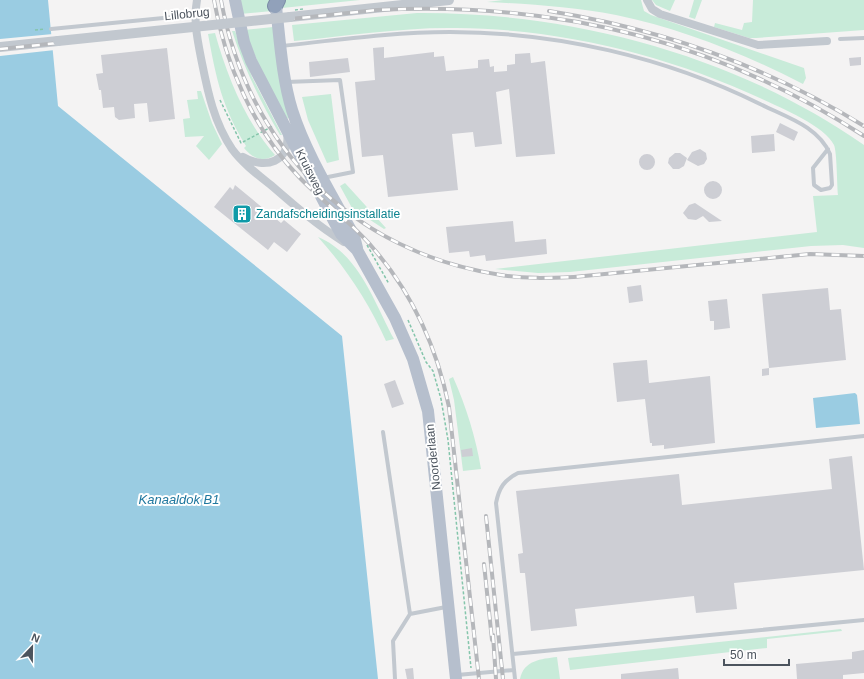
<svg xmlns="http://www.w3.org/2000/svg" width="864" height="679" font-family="Arial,sans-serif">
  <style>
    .green { fill: #c8ebd9 }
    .water { fill: #9acce2 }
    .pier { fill: #f4f3f3 }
    .building { fill: #cdced4 }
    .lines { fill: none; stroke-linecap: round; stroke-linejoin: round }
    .motorway-casing { stroke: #7c8ca6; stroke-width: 16 }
    .path { stroke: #84c5ab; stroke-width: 1.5; stroke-dasharray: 3 2; stroke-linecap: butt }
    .service { stroke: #c2c8cf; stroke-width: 4 }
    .minor { stroke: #c2c8cf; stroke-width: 8 }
    .tertiary { stroke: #c2c8cf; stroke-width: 10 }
    .primary { stroke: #b6bfcd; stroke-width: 12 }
    .motorway { stroke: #91a1ba; stroke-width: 14 }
    .rail-casing { stroke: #b5b7bb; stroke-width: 4 }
    .rail { stroke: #fff; stroke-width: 2.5; stroke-dasharray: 8; stroke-linecap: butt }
    .path-bridge { stroke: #84c5ab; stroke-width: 1.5; stroke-dasharray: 3 2; stroke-linecap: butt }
    .tertiary-bridge { stroke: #c2c8cf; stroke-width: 10 }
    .labels { text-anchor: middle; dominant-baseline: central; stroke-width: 4; stroke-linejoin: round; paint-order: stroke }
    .street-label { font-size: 12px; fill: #4c545e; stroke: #fff }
    .culture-label { font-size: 12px; fill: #0d838f; stroke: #fff; text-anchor: start }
    .water-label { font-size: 13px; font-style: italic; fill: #1f779e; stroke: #fff }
  </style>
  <rect width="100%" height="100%" fill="#f4f3f3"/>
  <!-- green -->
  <path class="green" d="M 239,0 L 270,0 L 272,11 L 240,14 Z
    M 282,0 L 360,0 L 282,8 Z
    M 503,0 L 641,0 L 644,11 L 651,15 L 804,68 L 806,78 L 803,84 C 745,54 680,28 616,15 C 573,7 530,4 487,2 Z
    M 652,0 L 675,0 L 670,11 L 656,5 Z
    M 694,0 L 702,0 L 695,19 L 689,17 Z
    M 753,0 L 864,0 L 864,30 L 756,38 L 749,38 L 714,27 L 715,23 L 742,30 L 744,23 L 752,22 Z
    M 417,13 C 573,12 735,55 864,145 L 864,248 L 843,245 L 811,246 L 570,272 L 538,273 L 495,269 L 817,232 L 813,196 L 838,195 C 837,185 837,152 834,145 C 825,126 781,108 762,99 C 667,55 562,29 457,28 C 403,27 348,36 294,41 L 292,25 Z
    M 273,27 L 289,118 L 286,119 L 272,95 L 244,30 Z
    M 232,31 L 235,31 L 252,77 L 282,135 L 280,135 C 260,101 244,68 232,31 Z
    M 215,33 C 227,76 245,121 275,155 C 263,163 252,158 244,148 L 246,146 C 222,107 216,78 208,34 Z
    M 197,91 L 201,91 L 212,123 L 222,144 L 209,160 L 196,146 L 204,136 L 185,137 L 183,119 L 190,118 L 187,100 L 198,99 Z
    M 331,94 L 339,160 L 327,163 L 308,120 L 302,97 Z
    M 345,183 L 386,228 L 384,229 L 352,208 L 340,186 Z
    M 318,237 C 359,254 374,302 394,339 L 386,341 C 369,303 346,268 318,237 Z
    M 453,377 C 466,406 476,438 481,469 L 463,471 L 454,400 L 449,379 Z
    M 841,629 L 842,631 L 767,639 L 767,648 L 570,670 L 568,658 Z
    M 557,657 L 560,679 L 520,679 C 524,660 541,659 557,657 Z"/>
  <!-- water -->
  <path class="water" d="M 0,0 L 48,0 L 58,106 L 342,336 L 378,679 L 0,679 Z
    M 855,393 L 857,395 L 860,424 L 816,428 L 813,398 Z"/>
  <!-- pier -->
  <path class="pier" d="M 53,34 L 55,50 L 0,56 L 0,39 Z"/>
  <!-- building -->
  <path class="building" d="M 384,47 L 384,58 L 434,52 L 434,57 L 444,56 L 446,71 L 478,68 L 478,60 L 489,59 L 490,67 L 494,66 L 494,72 L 507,71 L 507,65 L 515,64 L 515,54 L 530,53 L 531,63 L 545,61 L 555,154 L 516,157 L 509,89 L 496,92 L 502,144 L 475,147 L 473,132 L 452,134 L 458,190 L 388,197 L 383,155 L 362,157 L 355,82 L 375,80 L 373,48 Z
    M 167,48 L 175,119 L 149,122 L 147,103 L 134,104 L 135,118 L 119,120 L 115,117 L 114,107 L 103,108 L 101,90 L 99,90 L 96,74 L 103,73 L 101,55 Z
    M 861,57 L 861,65 L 850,66 L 849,58 Z
    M 348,58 L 350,72 L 310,77 L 309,62 Z
    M 780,123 L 798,132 L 794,141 L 776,132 Z
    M 774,134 L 775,151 L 752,153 L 751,136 Z
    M 700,149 L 706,153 L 707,159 L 704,164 L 698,166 L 687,160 L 692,152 Z
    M 675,153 L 680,153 L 687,158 L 684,166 L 679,169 L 673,169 L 668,163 L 669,158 Z
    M639 162a8 8 0 1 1 16 0a8 8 0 1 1-16 0Z
    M704 190a9 9 0 1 1 18 0a9 9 0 1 1-18 0Z
    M 235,185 L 281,223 L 284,220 L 301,234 L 287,252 L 274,242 L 268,250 L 214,207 L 230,187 L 233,190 Z
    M 695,203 L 722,221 L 709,222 L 703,216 L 696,220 L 688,219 L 683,213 L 689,205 Z
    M 513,221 L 515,242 L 546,239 L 547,254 L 486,261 L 485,255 L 470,257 L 469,251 L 449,253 L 446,227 Z
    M 641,285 L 643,301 L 629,303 L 627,287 Z
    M 828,288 L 830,310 L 841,309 L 846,360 L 769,368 L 762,294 Z
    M 727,299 L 730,328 L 714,330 L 714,321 L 710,321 L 708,301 Z
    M 647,360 L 649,383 L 710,376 L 715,443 L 664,449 L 664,445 L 652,446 L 652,443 L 650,443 L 645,399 L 617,402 L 613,363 Z
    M 769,368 L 769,375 L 762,376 L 762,369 Z
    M 395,380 L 404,404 L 392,408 L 384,384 Z
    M 472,448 L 473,456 L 462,457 L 461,450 Z
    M 852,456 L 864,570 L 734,583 L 737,609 L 696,613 L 694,596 L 575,609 L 577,626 L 531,631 L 525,573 L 520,573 L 518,554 L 523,553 L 516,491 L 679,474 L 682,505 L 832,489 L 829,459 Z
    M 864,650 L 864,673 L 843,675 L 843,679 L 797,679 L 796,664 L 852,659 L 852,652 Z
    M 413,668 L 414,679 L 407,679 L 405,669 Z
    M 678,668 L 679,679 L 621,679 L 621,674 Z"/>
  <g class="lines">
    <defs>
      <path id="motorway" d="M 275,6 L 278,0"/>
    </defs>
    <!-- motorway casing -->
    <use href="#motorway" class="motorway-casing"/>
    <!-- path -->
    <path class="path" d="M 35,30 L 45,29
      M 220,100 L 241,143 L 273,126
      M 367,245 L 389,284
      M 408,320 L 426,362 L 433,371 L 441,399 L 448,440 L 471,668"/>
    <!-- service -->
    <path class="service" d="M 51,29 L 194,15
      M 840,39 L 864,38
      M 281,46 C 337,40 394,32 450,32 C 556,32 665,57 760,104 C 786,117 818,126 830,154 L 832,185 L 830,188 L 821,190 L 814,185 L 813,168 L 828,149
      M 286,82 L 340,80 L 353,172 L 323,178
      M 383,432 L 410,614 L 446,607
      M 513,654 L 864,620
      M 457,675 L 514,670
      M 395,679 L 393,641 L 410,614
      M 515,679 L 496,503 C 499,488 504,480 518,473 L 864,436"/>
    <!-- minor -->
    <path class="minor" d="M 197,0 C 193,22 198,42 202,63 C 208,93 214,122 232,149 C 242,163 258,175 272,186 C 295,206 318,226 344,242
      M 647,0 L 652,9 L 660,14 L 758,45 L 827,41
      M 243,157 C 265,170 291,162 287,133"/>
    <!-- tertiary -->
    <path class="tertiary" d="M 290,17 L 449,0
      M 0,47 L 58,41"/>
    <!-- primary -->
    <path class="primary" d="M 235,0 L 244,42 L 251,61 L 335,223 L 341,234 L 357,250 L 395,318 L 413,359 L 428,411 L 456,679
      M 276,7 C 280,41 282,77 292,110 C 306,154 332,195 354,236 L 357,248"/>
    <!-- motorway -->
    <use href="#motorway" class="motorway"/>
    <defs>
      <path id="rail" d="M 214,0 C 225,64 254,130 299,177 C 323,202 351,222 373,248 C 413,294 437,348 449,407 L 479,679
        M 221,0 C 248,147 352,252 501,275 C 525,279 549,278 574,277 L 810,254 L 864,256
        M 549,11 C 661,29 767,66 864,126
        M 0,49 L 377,10 C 552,1 716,40 864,136
        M 486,516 L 503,679
        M 484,564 L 492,640
        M 493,635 L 496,679"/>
    </defs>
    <!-- rail casing -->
    <use href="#rail" class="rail-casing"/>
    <!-- rail -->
    <use href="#rail" class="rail"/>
    <!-- path-bridge -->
    <path class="path-bridge" d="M 295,10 L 303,9"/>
    <!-- tertiary-bridge -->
    <path class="tertiary-bridge" d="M 58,41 L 290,17"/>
  </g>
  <!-- icons -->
  <defs>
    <symbol id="building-square" viewBox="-11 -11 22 22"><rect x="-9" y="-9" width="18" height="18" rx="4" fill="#0f9aa8" stroke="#fff"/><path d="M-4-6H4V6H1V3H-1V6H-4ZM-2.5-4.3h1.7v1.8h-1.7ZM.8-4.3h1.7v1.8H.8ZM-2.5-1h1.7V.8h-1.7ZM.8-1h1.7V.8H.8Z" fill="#fff"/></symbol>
  </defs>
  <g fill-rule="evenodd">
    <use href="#building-square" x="231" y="203" width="22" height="22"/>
  </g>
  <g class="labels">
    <!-- street labels -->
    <g class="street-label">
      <text transform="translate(187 14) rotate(-6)">Lillobrug</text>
      <text transform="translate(310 172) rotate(63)">Kruisweg</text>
      <text transform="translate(433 457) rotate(-96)">Noorderlaan</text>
    </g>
    <!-- culture labels -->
    <g class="culture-label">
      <text x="256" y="214">Zandafscheidingsinstallatie</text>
    </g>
    <!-- water labels -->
    <g class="water-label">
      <text x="179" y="499">Kanaaldok B1</text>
    </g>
  </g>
  <!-- north arrow -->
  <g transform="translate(32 647) rotate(22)" stroke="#ffffff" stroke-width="3" paint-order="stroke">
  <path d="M0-3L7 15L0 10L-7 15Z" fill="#4c545e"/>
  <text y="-6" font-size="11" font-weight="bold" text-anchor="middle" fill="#4c545e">N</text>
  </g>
  <!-- scale -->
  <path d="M724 659v6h65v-6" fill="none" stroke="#4c545e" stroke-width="2"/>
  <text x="730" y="659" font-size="12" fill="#4c545e" stroke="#ffffff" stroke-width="3" paint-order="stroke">50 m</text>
</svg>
